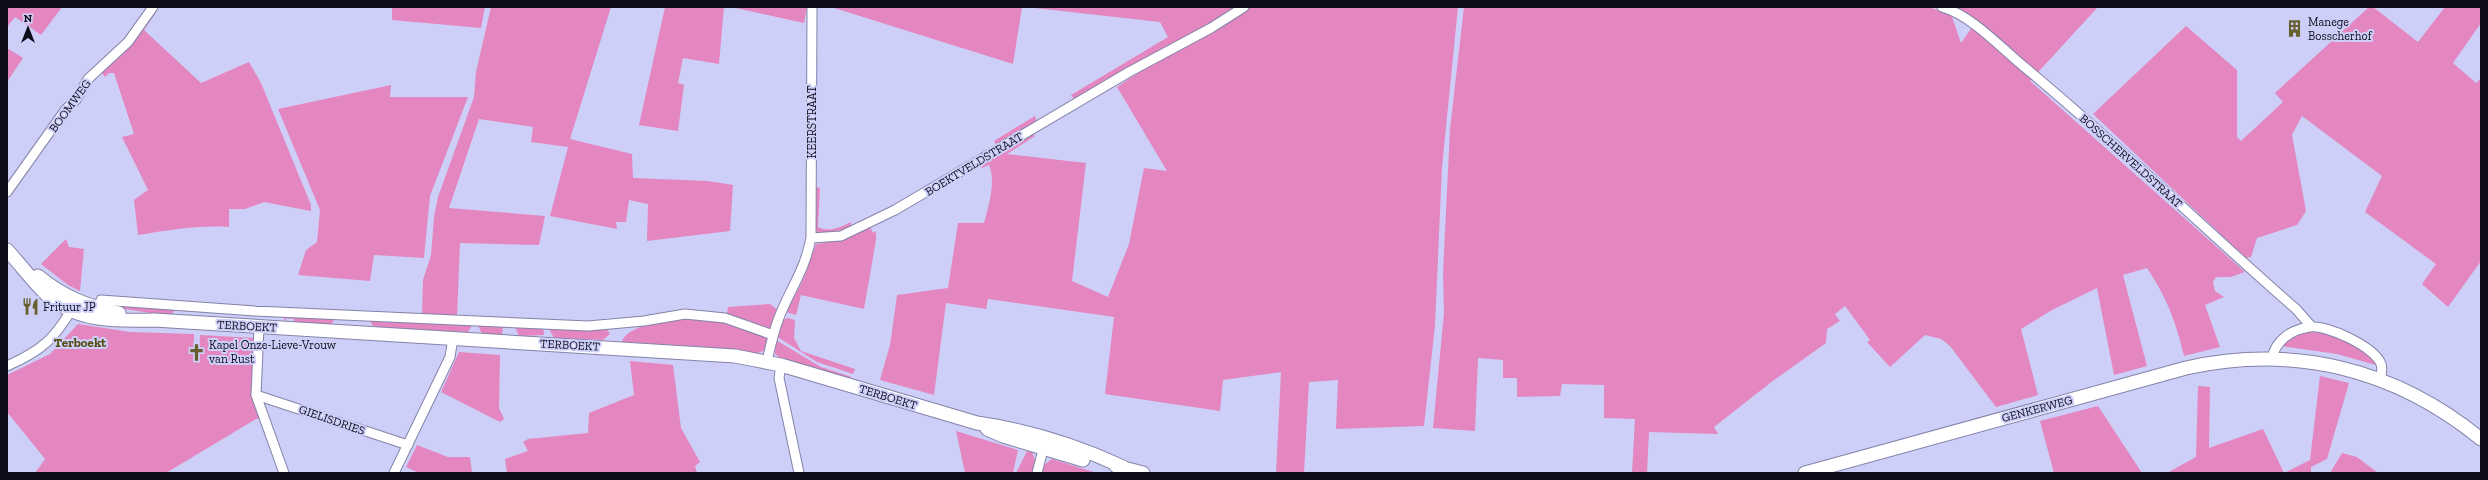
<svg xmlns="http://www.w3.org/2000/svg" width="2488" height="480" font-family="'Zilla Slab',serif">
  <style>
    .green { fill: #e486bf }
    .lines { fill: none; stroke-linecap: round; stroke-linejoin: round }
    .street-casing { stroke: #8383aa; stroke-width: 11 }
    .secondary-casing { stroke: #8383aa; stroke-width: 15 }
    .street { stroke: #fff; stroke-width: 9 }
    .secondary { stroke: #fff; stroke-width: 13 }
    .labels { text-anchor: middle; dominant-baseline: central; stroke-width: 4; stroke-linejoin: round; paint-order: stroke }
    .poi-label { font-size: 12px; fill: #0d0d1b; stroke: #cecff9; text-anchor: start }
    .street-label { font-size: 12px; fill: #0d0d1b; stroke: #cecff9 }
    .neighbourhood-label { font-size: 13px; font-weight: bold; fill: #534d0e; stroke: #cecff9 }
  </style>
  <rect width="100%" height="100%" fill="#cecff9"/>
  <!-- green -->
  <path class="green" d="M 7,7 L 62,7 L 41,35 L 15,17 L 7,27 Z
    M 392,7 L 485,7 L 481,28 L 392,20 Z
    M 491,7 L 611,7 L 570,139 L 632,154 L 633,178 L 708,181 L 733,185 L 730,231 L 647,241 L 648,204 L 629,200 L 626,222 L 616,222 L 617,229 L 550,216 L 568,147 L 531,142 L 533,127 L 479,119 L 449,208 L 545,216 L 539,245 L 460,243 L 457,316 L 422,314 L 423,280 L 431,255 L 434,217 L 438,197 L 474,97 L 476,72 Z
    M 665,7 L 724,7 L 719,64 L 683,58 L 678,83 L 684,85 L 678,131 L 639,125 Z
    M 731,7 L 807,7 L 804,23 Z
    M 831,7 L 1022,7 L 1013,64 Z
    M 1026,7 L 1237,7 L 1215,22 L 1075,100 L 1071,95 L 1168,37 L 1160,22 Z
    M 1250,7 L 1458,7 L 1442,167 L 1435,325 L 1424,426 L 1336,429 L 1338,380 L 1309,382 L 1304,473 L 1276,473 L 1281,372 L 1223,380 L 1220,411 L 1105,394 L 1114,317 L 988,299 L 986,309 L 946,303 L 934,395 L 880,380 L 890,345 L 897,295 L 948,288 L 958,223 L 984,223 C 989,206 996,180 989,165 L 982,168 L 981,165 L 1033,134 L 1035,136 L 1007,154 L 1086,163 L 1072,281 L 1108,297 L 1129,244 L 1144,168 L 1167,171 L 1117,87 L 1148,66 Z
    M 1464,7 L 1928,7 L 1951,14 L 1961,43 L 1977,20 L 1953,7 L 2098,7 L 2030,81 L 2245,272 L 2231,277 L 2216,277 L 2213,282 L 2215,291 L 2224,297 L 2205,305 L 2220,347 L 2184,356 C 2176,322 2167,298 2147,268 L 2123,275 L 2147,366 L 2114,375 L 2097,288 L 2052,310 L 2021,329 L 2038,395 L 1996,407 L 1950,346 L 1941,339 L 1925,335 L 1890,367 L 1867,342 L 1870,340 L 1845,306 L 1835,314 L 1840,321 L 1827,329 L 1826,343 L 1774,380 L 1714,427 L 1718,434 L 1649,432 L 1647,473 L 1632,473 L 1635,419 L 1604,418 L 1604,385 L 1562,384 L 1560,396 L 1517,397 L 1517,378 L 1503,378 L 1503,360 L 1478,358 L 1475,431 L 1433,428 L 1444,313 L 1443,273 L 1450,129 Z
    M 2369,7 L 2373,7 L 2418,42 L 2445,7 L 2481,7 L 2481,23 L 2453,63 L 2476,83 L 2481,78 L 2481,261 L 2448,307 L 2422,284 L 2436,264 L 2365,212 L 2382,176 L 2302,116 L 2292,135 L 2306,211 L 2297,225 L 2257,238 L 2251,257 L 2246,258 L 2093,114 L 2186,26 L 2237,70 L 2237,137 L 2241,141 L 2283,102 L 2275,93 Z
    M 154,13 L 155,14 L 144,30 L 201,83 L 249,62 L 261,83 L 311,205 L 311,211 L 264,202 L 245,209 L 229,209 L 229,227 C 197,225 170,230 138,235 L 134,200 L 148,190 L 122,137 L 134,134 L 114,73 L 109,73 L 105,77 L 101,72 L 124,52 Z
    M 7,48 L 23,58 L 7,82 Z
    M 391,85 L 390,97 L 468,97 L 430,196 L 424,258 L 374,255 L 370,281 L 298,275 L 306,250 L 317,242 L 320,210 L 278,109 Z
    M 1035,116 L 1037,123 L 997,147 L 994,141 Z
    M 815,187 L 820,188 L 818,227 C 830,233 840,227 851,222 L 851,228 L 820,235 L 814,228 Z
    M 870,227 L 873,233 L 876,231 L 876,240 L 864,309 L 801,295 L 796,315 L 786,312 L 803,280 L 816,244 L 840,240 Z
    M 66,239 L 69,247 L 84,249 L 80,291 L 68,285 L 41,264 Z
    M 770,304 L 779,311 L 772,330 L 730,318 L 727,313 L 728,307 Z
    M 117,306 L 176,309 L 170,316 L 112,307 Z
    M 283,316 L 335,318 L 331,325 L 294,323 L 294,319 L 286,318 L 286,322 Z
    M 670,318 L 712,318 L 764,335 L 768,339 L 765,350 L 755,354 L 706,347 L 622,342 C 624,329 658,321 670,318 Z
    M 788,318 L 795,320 L 794,338 L 801,351 L 855,369 L 853,374 L 817,362 L 779,338 L 777,336 L 782,320 Z
    M 370,320 L 472,325 L 468,332 L 380,328 L 372,325 Z
    M 78,324 L 130,332 L 194,334 L 194,357 L 199,357 L 200,335 L 255,338 L 254,399 L 260,419 L 256,419 L 166,473 L 35,473 L 45,459 L 7,412 L 7,375 L 50,354 Z
    M 478,325 L 503,326 L 502,335 L 482,334 Z
    M 515,327 L 543,327 L 544,335 L 519,336 Z
    M 606,328 L 610,334 L 603,340 L 554,338 L 549,329 Z
    M 2312,332 C 2335,334 2364,343 2376,365 L 2337,354 L 2281,346 C 2290,336 2300,334 2312,332 Z
    M 776,340 L 821,367 L 852,377 L 847,378 L 783,360 L 775,354 Z
    M 459,352 L 500,355 L 499,408 L 504,419 L 500,422 L 441,392 Z
    M 630,361 L 673,365 L 681,428 L 700,462 L 695,466 L 697,473 L 507,473 L 505,459 L 528,451 L 523,442 L 528,439 L 588,433 L 589,413 L 634,395 Z
    M 2320,376 L 2349,383 L 2327,459 L 2311,467 L 2311,473 L 2284,473 L 2310,460 Z
    M 2198,386 L 2210,387 L 2209,448 L 2263,429 L 2284,473 L 2167,473 L 2196,457 Z
    M 2098,406 L 2142,473 L 2054,473 L 2040,421 Z
    M 956,431 L 1018,450 L 1013,473 L 965,473 Z
    M 417,445 L 448,457 L 470,457 L 472,473 L 419,473 L 406,467 Z
    M 1027,451 L 1032,452 L 1035,460 L 1032,473 L 1016,473 Z
    M 2342,453 L 2357,457 L 2378,473 L 2330,473 Z
    M 1052,459 L 1097,473 L 1041,473 L 1044,465 Z"/>
  <g class="lines">
    <defs>
      <path id="street" d="M 1942,7 C 1972,16 1998,45 2022,65 C 2117,143 2204,229 2296,309 L 2311,326
        M 7,192 L 66,109 L 76,100 L 88,79 L 128,42 L 153,7
        M 811,238 L 841,236 L 895,210 L 1129,72 L 1211,28 L 1244,7
        M 97,314 L 101,300 L 255,311 L 588,326 L 644,321 L 685,314 L 725,318 L 773,335
        M 259,327 L 256,395 L 284,473
        M 2272,358 C 2276,340 2291,330 2309,327 C 2326,324 2375,347 2381,364 C 2383,369 2381,375 2380,380
        M 767,361 C 771,343 775,325 783,308 C 795,281 805,268 811,238 L 812,7
        M 781,365 L 779,378 L 799,473
        M 7,366 C 43,350 54,339 74,306
        M 256,395 L 408,445
        M 394,473 L 450,357 L 453,338
        M 1037,473 L 1045,442"/>
      <path id="secondary" d="M 7,250 C 21,265 33,282 48,296 C 78,322 117,321 154,320 L 735,356 L 781,365 L 977,423 C 1026,430 1078,446 1123,467
        M 38,276 C 63,297 87,306 119,313
        M 987,429 L 1003,436 L 1083,460
        M 1116,466 L 1143,473
        M 1805,473 L 2186,368 C 2295,344 2395,369 2481,439"/>
    </defs>
    <!-- street casing -->
    <use href="#street" class="street-casing"/>
    <!-- secondary casing -->
    <use href="#secondary" class="secondary-casing"/>
    <!-- street -->
    <use href="#street" class="street"/>
    <!-- secondary -->
    <use href="#secondary" class="secondary"/>
  </g>
  <!-- icons -->
  <defs>
    <symbol id="building-bare" viewBox="-9 -9 18 18"><path d="M-4-6H4V6H1V3H-1V6H-4ZM-2.5-4.3h1.7v1.8h-1.7ZM.8-4.3h1.7v1.8H.8ZM-2.5-1h1.7V.8h-1.7ZM.8-1h1.7V.8H.8Z" fill="#65602d" stroke="#cecff9" stroke-width="2.5" paint-order="stroke"/></symbol>
    <symbol id="restaurant-bare" viewBox="-9 -9 18 18"><path d="M-5-6h1v4h1v-4h1v4h1v-4h1v5L-1.5 .5V6h-2V.5L-5-1ZM5-6V6H3V1.5H1.5Q1.5-4 5-6Z" fill="#65602d" stroke="#cecff9" stroke-width="2.5" paint-order="stroke"/></symbol>
    <symbol id="church-bare" viewBox="-9 -9 18 18"><path d="M-1.2-6h2.4v3.5h3.3v2.4h-3.3V6h-2.4V-.1h-3.3v-2.4h3.3Z" fill="#65602d" stroke="#cecff9" stroke-width="2.5" paint-order="stroke"/></symbol>
  </defs>
  <g fill-rule="evenodd">
    <use href="#building-bare" x="2282" y="16" width="25" height="25"/>
    <use href="#restaurant-bare" x="18" y="294" width="25" height="25"/>
    <use href="#church-bare" x="184" y="340" width="25" height="25"/>
  </g>
  <g class="labels">
    <!-- poi labels -->
    <g class="poi-label">
      <text x="2308" y="22">Manege<tspan x="2308" dy="14">Bosscherhof</tspan></text>
      <text x="43" y="307">Frituur JP</text>
      <text x="209" y="345">Kapel Onze-Lieve-Vrouw<tspan x="209" dy="14">van Rust</tspan></text>
    </g>
    <!-- street labels -->
    <g class="street-label">
      <text transform="translate(70 106) rotate(-54)">BOOMWEG</text>
      <text transform="translate(812 122) rotate(-90)">KEERSTRAAT</text>
      <text transform="translate(2131 161) rotate(42)">BOSSCHERVELDSTRAAT</text>
      <text transform="translate(974 164) rotate(-31)">BOEKTVELDSTRAAT</text>
      <text transform="translate(247 326) rotate(3)">TERBOEKT</text>
      <text transform="translate(570 345) rotate(3)">TERBOEKT</text>
      <text transform="translate(888 397) rotate(17)">TERBOEKT</text>
      <text transform="translate(2037 409) rotate(-15)">GENKERWEG</text>
      <text transform="translate(332 420) rotate(19)">GIELISDRIES</text>
    </g>
    <!-- neighbourhood labels -->
    <g class="neighbourhood-label">
      <text x="80" y="342">Terboekt</text>
    </g>
  </g>
  <!-- border -->
  <rect width="2488" height="480" fill="none" stroke="#0d0d1b" stroke-width="16"/>
  <!-- north arrow -->
  <g transform="translate(28 28)" stroke="#cecff9" stroke-width="3" paint-order="stroke">
  <path d="M0-3L7 15L0 10L-7 15Z" fill="#0d0d1b"/>
  <text y="-6" font-size="11" font-weight="bold" text-anchor="middle" fill="#0d0d1b">N</text>
  </g>
</svg>
